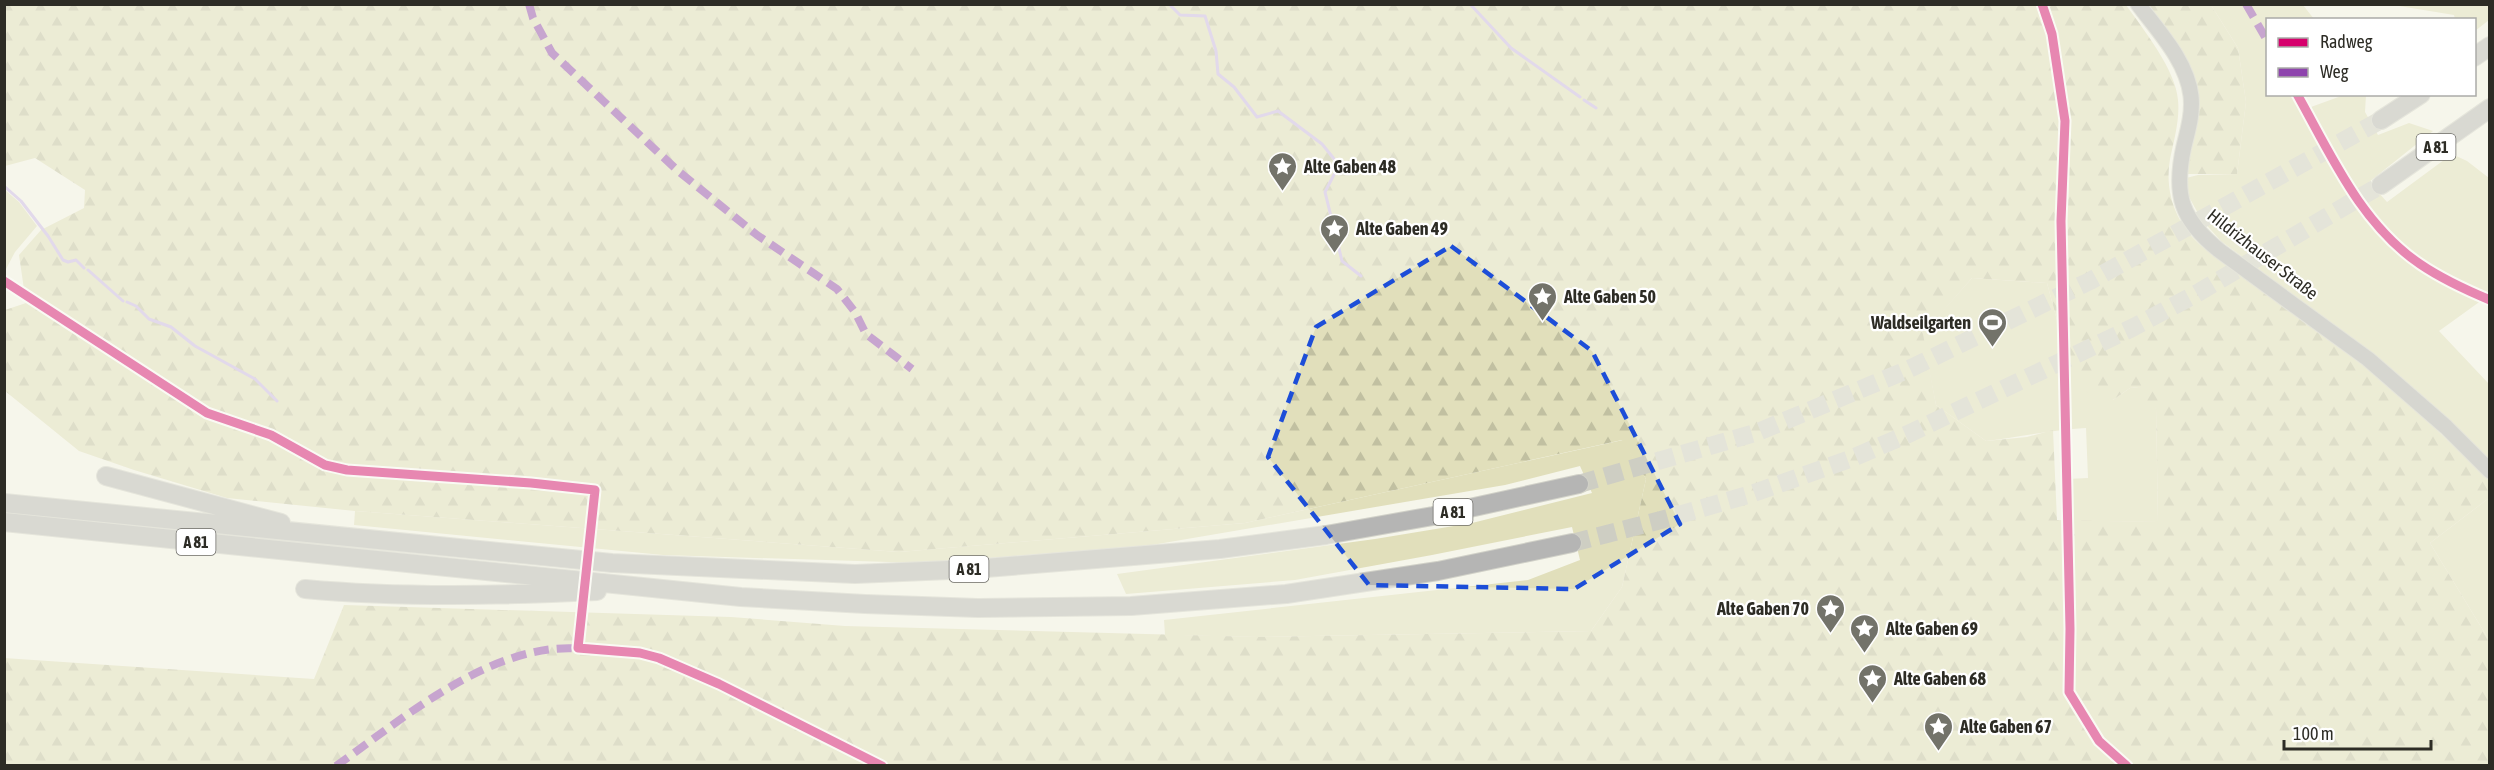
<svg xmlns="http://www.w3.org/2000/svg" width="2494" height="770" font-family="'Asap Condensed',sans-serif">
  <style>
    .green { fill: #e1dfbb }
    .forest { fill: url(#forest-firs); fill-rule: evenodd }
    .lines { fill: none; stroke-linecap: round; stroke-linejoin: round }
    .stream { stroke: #c9b5ea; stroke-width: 3 }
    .highway-tunnel { stroke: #cecec3; stroke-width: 18; stroke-dasharray: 18 9; stroke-linecap: butt }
    .major-casing { stroke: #d1d1c8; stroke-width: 17 }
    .highway-casing { stroke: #d1d1c8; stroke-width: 20 }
    .major { stroke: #b0b0af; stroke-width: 15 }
    .highway { stroke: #b5b5b4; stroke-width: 18 }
    .quiet { stroke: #8e44ad; stroke-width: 8; stroke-dasharray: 15 8; stroke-linecap: butt }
    .cycleway-casing { stroke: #fff; stroke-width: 13 }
    .cycleway { stroke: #d6006c; stroke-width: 9 }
    .marked { fill: none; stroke: #1d4ed8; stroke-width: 4.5; stroke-dasharray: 12 8; stroke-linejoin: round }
    .labels { text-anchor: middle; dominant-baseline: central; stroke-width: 4.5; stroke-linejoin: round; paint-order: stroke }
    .shield { fill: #fff; stroke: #6c6b66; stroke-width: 1.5 }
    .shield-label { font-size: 16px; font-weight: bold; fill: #2d2c25 }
    .poi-label { font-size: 18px; font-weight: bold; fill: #2d2c25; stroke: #fff; text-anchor: start }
    .street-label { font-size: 18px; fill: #2d2c25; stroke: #fff }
  </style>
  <defs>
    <pattern id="forest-firs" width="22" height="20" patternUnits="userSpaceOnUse" patternTransform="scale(1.5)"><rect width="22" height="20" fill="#e1dfbb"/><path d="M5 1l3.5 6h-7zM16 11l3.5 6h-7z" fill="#c1c0a1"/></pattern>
  </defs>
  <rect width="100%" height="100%" fill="#f6f6eb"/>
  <!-- green -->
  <path class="green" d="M 2211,5 L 2303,5 L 2314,19 L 2268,20 L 2268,94 L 2304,95 L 2311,107 L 2344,95 L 2366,95 L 2365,112 L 2378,135 L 2409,123 L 2433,131 L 2369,182 L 2387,202 L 2452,154 L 2467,161 L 2489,178 L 2489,295 L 2439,331 L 2489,384 L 2489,463 L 2349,336 L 2221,241 L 2201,219 L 2188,195 L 2186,178 L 2198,175 L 2237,174 L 2246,102 L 2238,48 Z
    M 2393,5 L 2489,5 L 2489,20 L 2475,31 L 2474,20 L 2455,19 L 2454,15 Z
    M 5,190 L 19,202 L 37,226 L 15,252 L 5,271 Z
    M 1972,278 L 2047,283 L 2058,324 L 2059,361 L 2071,373 L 2113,400 L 2130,388 L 2139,387 L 2156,409 L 2158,522 L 2069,521 L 2067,479 L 2088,478 L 2086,428 C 2052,430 2020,437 1986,441 L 1936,405 L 1922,334 Z
    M 1623,440 L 1646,479 L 1622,587 L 1591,631 L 1258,637 L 1165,635 L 1164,620 L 1528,580 L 1580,560 L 1572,527 L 1432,555 L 1295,580 L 1126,594 L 1117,574 L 1375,539 L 1472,523 L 1592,493 L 1580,466 L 1505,485 L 1146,546 L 921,563 L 663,555 L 354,525 L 355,511 L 899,552 L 1245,523 Z
    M 2489,498 L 2489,640 L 2430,543 Z"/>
  <!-- forest -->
  <path class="forest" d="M 5,5 L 2126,5 C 2143,29 2176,70 2178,100 C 2180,119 2174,140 2170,159 C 2164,194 2177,226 2204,248 L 2390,385 L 2489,480 L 2489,498 L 2430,543 L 2489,640 L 2489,765 L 5,766 L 4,658 L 314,679 L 344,605 L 731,617 L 845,626 L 1258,637 L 1591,631 L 1622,587 L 1646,479 L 1622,440 L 1245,523 L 899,552 L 355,511 L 227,498 L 134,470 L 79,451 L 5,391 L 5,310 L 26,303 L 19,255 L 41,230 L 84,208 L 85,190 L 35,158 L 5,166 ZM 1972,278 L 2047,283 L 2058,324 L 2058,361 L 2094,399 L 2113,400 L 2130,388 L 2139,387 L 2142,403 L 2156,409 L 2158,522 L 2057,520 L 2053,430 L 2027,437 L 1986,441 L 1936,405 L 1923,334 Z
    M 2145,5 L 2211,5 L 2238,48 L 2246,102 L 2237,174 L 2187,174 L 2194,88 Z"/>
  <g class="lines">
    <!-- stream -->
    <path class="stream" d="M 1169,4 L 1180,15 L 1205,16 L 1216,51 L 1218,74 L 1234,87 L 1257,117 L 1278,111 L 1322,144 L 1339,165 L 1325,192 L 1342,261 L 1361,276
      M 1470,4 L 1511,48 L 1580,97
      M 1584,100 L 1596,108
      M 4,186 L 21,201 L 48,236 L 63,260 L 68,262 L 76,260 L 84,268
      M 88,270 L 123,301
      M 127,302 L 136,306 L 149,319 L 171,327 L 195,346 L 255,379 L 277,401"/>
    <!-- highway-tunnel -->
    <path class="highway-tunnel" d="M 1579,484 L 1758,432 L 1907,370 L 2090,281 L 2381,120
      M 1572,543 L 1661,520 L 1751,494 L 1850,459 L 1906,435 L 2132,328 L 2194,295 L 2381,185"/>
    <defs>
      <path id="major" d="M 2138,4 C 2158,31 2187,61 2191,96 C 2193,113 2188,130 2184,146 C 2173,195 2181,220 2220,251 L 2368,359 L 2446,427 L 2490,471"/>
      <path id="highway" d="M 2474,57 L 2490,46
        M 2381,120 L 2421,94
        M 2381,185 L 2490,108
        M 106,476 L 281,523
        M 4,503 L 612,563 L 855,574 L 973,569 L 1220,549 L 1326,535 L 1433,516 L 1579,484
        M 4,522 L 741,597 L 865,604 L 978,608 L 1131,606 L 1286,594 L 1438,571 L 1572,543
        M 305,589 C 402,598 500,596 597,591"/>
    </defs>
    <!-- major casing -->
    <use href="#major" class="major-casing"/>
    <!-- highway casing -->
    <use href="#highway" class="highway-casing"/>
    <!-- major -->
    <use href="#major" class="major"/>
    <!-- highway -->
    <use href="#highway" class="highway"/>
    <!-- quiet -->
    <path class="quiet" d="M 529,4 L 533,18 L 552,53 L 677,170 L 757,235 L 837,289 L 855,312 L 866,334 L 912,369
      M 2246,4 L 2268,42
      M 336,766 C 404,718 494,640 583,649"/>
    <defs>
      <path id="cycleway" d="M 2042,4 L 2052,34 L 2065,121 L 2061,221 L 2070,629 L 2069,692 L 2099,741 L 2127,766
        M 2297,94 C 2331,155 2361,224 2420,264 C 2442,279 2466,290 2490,300
        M 4,281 L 207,413 L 271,435 L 325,465 L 347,470 L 531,483 L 595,490 L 578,648 L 640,653 L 659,658 L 719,684 L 882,766"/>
    </defs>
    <!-- cycleway casing -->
    <use href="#cycleway" class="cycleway-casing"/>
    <!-- cycleway -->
    <use href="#cycleway" class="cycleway"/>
  </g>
  <!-- marked area -->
  <path d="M0 0H2494V770H0ZM 1451,246 L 1592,351 L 1680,524 L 1574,589 L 1369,585 L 1268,457 L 1316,327 Z" fill="#f6f6eb" fill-opacity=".55" fill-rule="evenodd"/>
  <path class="marked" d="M 1451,246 L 1592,351 L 1680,524 L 1574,589 L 1369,585 L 1268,457 L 1316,327 Z"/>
  <!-- icons -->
  <defs>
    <symbol id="sight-pin" viewBox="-11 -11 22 30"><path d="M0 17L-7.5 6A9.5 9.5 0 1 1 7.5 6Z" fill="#73736a" stroke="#fff"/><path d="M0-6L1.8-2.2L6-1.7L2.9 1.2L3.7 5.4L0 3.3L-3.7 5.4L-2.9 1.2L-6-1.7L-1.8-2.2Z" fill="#fff"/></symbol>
    <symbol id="stadium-pin" viewBox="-11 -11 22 30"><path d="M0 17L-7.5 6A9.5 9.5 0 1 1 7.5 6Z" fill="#73736a" stroke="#fff"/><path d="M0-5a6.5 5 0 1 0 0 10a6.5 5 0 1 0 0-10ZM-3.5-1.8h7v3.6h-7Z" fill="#fff"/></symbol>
  </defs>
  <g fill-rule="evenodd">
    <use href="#sight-pin" x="1266" y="150" width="33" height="45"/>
    <use href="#sight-pin" x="1318" y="212" width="33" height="45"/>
    <use href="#sight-pin" x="1526" y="280" width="33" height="45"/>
    <use href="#stadium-pin" x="1976" y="306" width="33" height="45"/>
    <use href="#sight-pin" x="1814" y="592" width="33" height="45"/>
    <use href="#sight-pin" x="1848" y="612" width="33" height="45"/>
    <use href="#sight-pin" x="1856" y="662" width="33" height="45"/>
    <use href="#sight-pin" x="1922" y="710" width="33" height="45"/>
  </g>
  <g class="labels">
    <!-- shield labels -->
    <g class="shield">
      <rect x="2416.5" y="134" width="39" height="26" rx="4.5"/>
      <rect x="1433.5" y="499" width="39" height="26" rx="4.5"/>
      <rect x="176.5" y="529" width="39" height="26" rx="4.5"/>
      <rect x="949.5" y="556" width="39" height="26" rx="4.5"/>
    </g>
    <g class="shield-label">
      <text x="2436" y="147">A 81</text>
      <text x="1453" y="512">A 81</text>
      <text x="196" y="542">A 81</text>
      <text x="969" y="569">A 81</text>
    </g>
    <!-- poi labels -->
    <g class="poi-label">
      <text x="1304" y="166">Alte Gaben 48</text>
      <text x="1356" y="228">Alte Gaben 49</text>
      <text x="1564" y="296">Alte Gaben 50</text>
      <text x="1971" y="322" text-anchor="end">Waldseilgarten</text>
      <text x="1809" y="608" text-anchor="end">Alte Gaben 70</text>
      <text x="1886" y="628">Alte Gaben 69</text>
      <text x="1894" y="678">Alte Gaben 68</text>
      <text x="1960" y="726">Alte Gaben 67</text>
    </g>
    <!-- street labels -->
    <g class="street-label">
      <text transform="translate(2263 254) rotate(38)">Hildrizhauser Straße</text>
    </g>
  </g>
  <!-- border -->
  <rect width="2494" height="770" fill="none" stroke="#2d2c25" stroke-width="12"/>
  <!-- legend -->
  <rect x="2266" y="18" width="210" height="78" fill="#ffffff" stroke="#ababa8" stroke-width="1.5"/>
  <rect x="2278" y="38" width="30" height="9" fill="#d6006c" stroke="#ababa8" stroke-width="1.5"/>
  <text x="2320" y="48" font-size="18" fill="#2d2c25">Radweg</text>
  <rect x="2278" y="68" width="30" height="9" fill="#8e44ad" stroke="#ababa8" stroke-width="1.5"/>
  <text x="2320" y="78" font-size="18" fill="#2d2c25">Weg</text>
  <!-- scale -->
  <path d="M2284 740v9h147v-9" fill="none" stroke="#2d2c25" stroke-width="3"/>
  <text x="2293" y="740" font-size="18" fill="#2d2c25" stroke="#ffffff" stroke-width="4.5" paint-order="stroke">100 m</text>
</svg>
